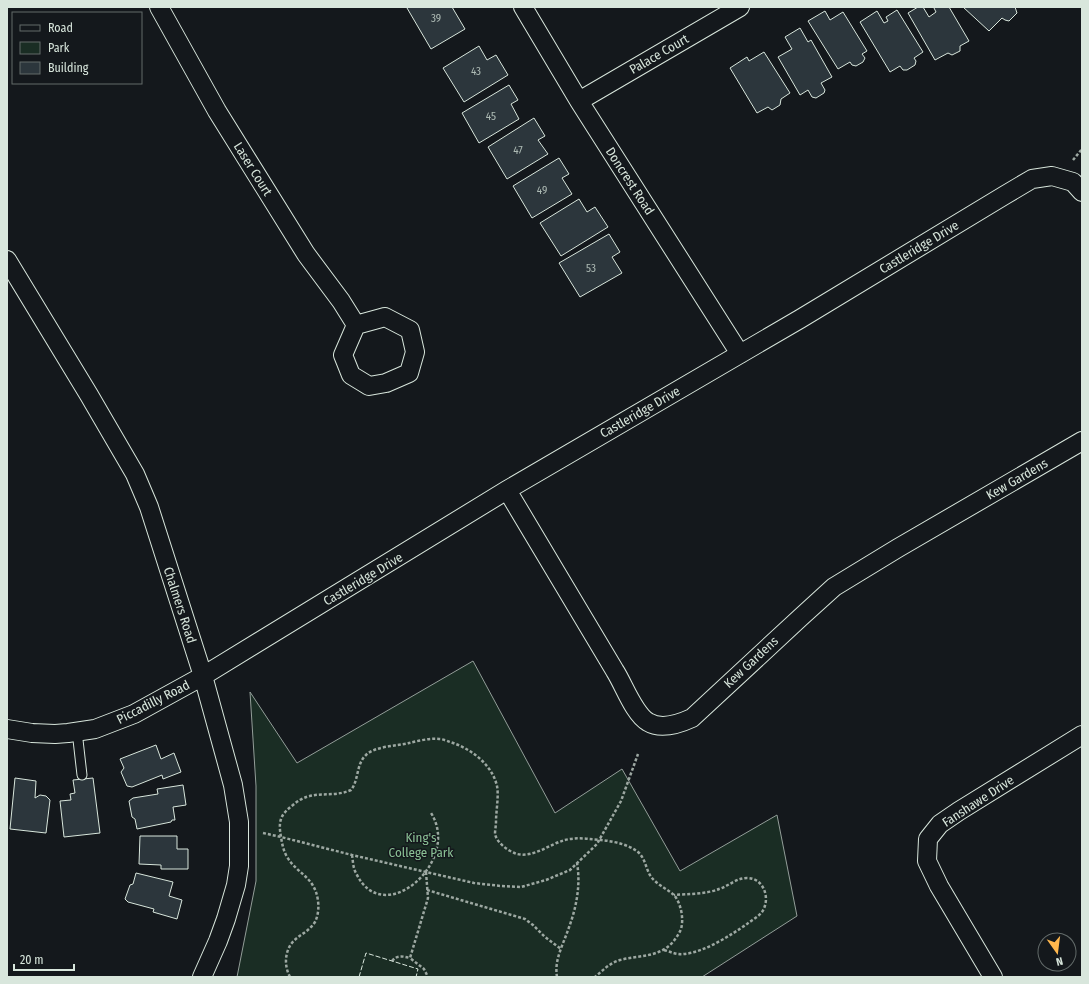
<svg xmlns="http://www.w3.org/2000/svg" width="1089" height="984" font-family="'Fira Sans Condensed',sans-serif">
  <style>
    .green { fill: #1a2d24; stroke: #939e99 }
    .building { fill: #2c363c; stroke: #d8e6dc }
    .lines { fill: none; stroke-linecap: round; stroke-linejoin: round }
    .service-casing { stroke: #d8e6dc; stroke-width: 11 }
    .minor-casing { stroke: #d8e6dc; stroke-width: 20 }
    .path { stroke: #9da8a2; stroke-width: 2.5; stroke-dasharray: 3 2; stroke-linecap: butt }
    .service { stroke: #14181c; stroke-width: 9 }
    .minor { stroke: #14181c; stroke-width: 18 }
    .fence { stroke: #d8e6dc; stroke-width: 1; stroke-dasharray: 5 2; stroke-linecap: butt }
    .labels { text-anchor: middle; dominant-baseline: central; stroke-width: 3; stroke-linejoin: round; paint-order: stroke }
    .number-label { font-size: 11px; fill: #adbab4 }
    .street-label { font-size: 13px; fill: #d8e6dc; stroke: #14181c }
    .park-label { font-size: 13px; fill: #8ac095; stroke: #14181c }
  </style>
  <rect width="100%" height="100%" fill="#14181c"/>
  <!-- green -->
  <path class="green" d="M 473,661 L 555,813 L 622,769 L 680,871 L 777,815 L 797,916 L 702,977 L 237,977 L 256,881 L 256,786 L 250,692 L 297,763 Z"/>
  <!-- building -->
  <path class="building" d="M 409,7 L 452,7 L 465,29 L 431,49 L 407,8 Z
    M 918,7 L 923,7 L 929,17 L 936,12 L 934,8 L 934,7 L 949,7 L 969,41 L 960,46 L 960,51 L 952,55 L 948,53 L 935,60 L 908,13 Z
    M 963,7 L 1015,7 L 1017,13 L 1009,21 L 1005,20 L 1002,18 L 989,31 Z
    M 897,10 L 923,52 L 914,58 L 916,61 L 915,65 L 907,70 L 903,70 L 900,66 L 890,72 L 860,22 L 877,11 L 884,23 L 888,21 L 886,17 Z
    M 825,11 L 830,20 L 843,12 L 867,51 L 862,54 L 865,58 L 863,62 L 856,66 L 852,65 L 850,62 L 838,69 L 808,21 Z
    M 800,28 L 808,42 L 811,40 L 832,77 L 821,83 L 825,90 L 824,93 L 816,98 L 812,97 L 808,90 L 800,95 L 778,57 L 792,49 L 785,37 Z
    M 479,46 L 487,60 L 496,55 L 508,75 L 464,102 L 443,68 Z
    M 764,52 L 790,93 L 781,99 L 780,105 L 772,110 L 768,107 L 757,113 L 730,68 L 747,57 L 749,61 Z
    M 509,85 L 518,100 L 511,104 L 519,119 L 479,143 L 462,113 Z
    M 534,118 L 545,136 L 538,140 L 548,154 L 507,179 L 488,147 Z
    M 559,158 L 569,174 L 562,178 L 572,194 L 532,218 L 513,186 Z
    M 579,199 L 587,212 L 595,207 L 608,227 L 561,256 L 540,223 Z
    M 609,234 L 620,252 L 612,257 L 622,273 L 580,297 L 559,263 Z
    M 156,745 L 161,759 L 174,753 L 181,772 L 163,779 L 162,775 L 132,787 L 127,786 L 121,772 L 124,768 L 120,759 Z
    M 15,778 L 36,781 L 35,798 L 40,795 L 46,796 L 50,800 L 46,833 L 10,829 Z
    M 93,778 L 100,833 L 64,837 L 60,801 L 71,800 L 70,794 L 75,793 L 73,780 Z
    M 183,785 L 186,805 L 173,807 L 175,820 L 172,820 L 171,822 L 137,829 L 135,819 L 132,817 L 129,801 L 133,798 L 158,794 L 157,789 Z
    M 140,836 L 177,836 L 177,849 L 188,849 L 188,869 L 161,869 L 161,865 L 139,864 Z
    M 136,873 L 173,882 L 169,896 L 182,900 L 177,919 L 153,912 L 154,909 L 128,902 L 125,899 L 130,885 L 133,884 Z"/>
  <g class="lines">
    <defs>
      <path id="service" d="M 77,731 L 82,775"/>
      <path id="minor" d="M 159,7 L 217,111 L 306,254 L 341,301 L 356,325 L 343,355 L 351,375 L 369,386 L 386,383 L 409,373 L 415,352 L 410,330 L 385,317 L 356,325
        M 523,7 L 579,101 L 740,354
        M 579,101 L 740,7
        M 7,260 L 89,395 L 135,474 L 149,507 L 203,676 L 233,785 L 239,822 L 239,866 L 236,885 L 226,919 L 218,941 L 202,977
        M 507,490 C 543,550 579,611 615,671 C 624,685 634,714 648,722 C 661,730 679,724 692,718 L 801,617 L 834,587 L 898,548 L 1082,441
        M 7,729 L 32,733 L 55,734 L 68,733 L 95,729 L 134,714 L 203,676 L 507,490 L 800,319 L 1005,195 L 1032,179 L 1052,176 L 1073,182 L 1082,192
        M 993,977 L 939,886 L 927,861 L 928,839 L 940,824 L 959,811 L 1082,735"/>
    </defs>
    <!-- service casing -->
    <use href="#service" class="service-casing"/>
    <!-- minor casing -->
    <use href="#minor" class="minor-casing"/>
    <!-- path -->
    <path class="path" d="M 1073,160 L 1082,149
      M 263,833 L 281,837 L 352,855 L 474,883 L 501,886 L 521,887 L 546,880 L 570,870 L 597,844 L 621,801 L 638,754
      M 352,855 C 353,861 353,868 356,873 C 383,931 462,861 431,813
      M 426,872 L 428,898 L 410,958 L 424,969 L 428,977
      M 427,890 L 525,919 L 533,925 L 545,937 L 561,949
      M 664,950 C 671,952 677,955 684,954 C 705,952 731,935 747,924 C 752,920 758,917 762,912 C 771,899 764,878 747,878 C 736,878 729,886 719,889 C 707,894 687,894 674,895
      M 392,961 C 397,955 402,956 410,958
      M 290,977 C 283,964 285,947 297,938 C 303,933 310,930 315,922 C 318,916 319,908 318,901 C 315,876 296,874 286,855 C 283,849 282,843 281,837 C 280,831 279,825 281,819 C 283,813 288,809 293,805 C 312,788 330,799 351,790 C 359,780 356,764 366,755 C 375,746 397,746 409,743 C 418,741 429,738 439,739 C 443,739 447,741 450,742 C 470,748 492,764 497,786 C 499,797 496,810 496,822 C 496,826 495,830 495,834 C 497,843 508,851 517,854 C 533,858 550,844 565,840 C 573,838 581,838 589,839 C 605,840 625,842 638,852 C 646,859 646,871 652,878 C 658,885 667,889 674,895 C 681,903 684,919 681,929 C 679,934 676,938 673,942 C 658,958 639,955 620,960 C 610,963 603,970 595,977
      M 557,977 C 554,960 563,945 568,930 C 576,909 581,886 577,863"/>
    <!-- service -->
    <use href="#service" class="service"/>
    <!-- minor -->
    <use href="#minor" class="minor"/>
    <!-- fence -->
    <path class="fence" d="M 359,977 L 366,953 L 418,969 L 416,977"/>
  </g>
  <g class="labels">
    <!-- number labels -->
    <g class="number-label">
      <text x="436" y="18">39</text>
      <text x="476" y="71">43</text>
      <text x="491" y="116">45</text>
      <text x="518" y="150">47</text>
      <text x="542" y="190">49</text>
      <text x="591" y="268">53</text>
    </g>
    <!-- street labels -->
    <g class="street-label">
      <text transform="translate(659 54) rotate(-30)">Palace Court</text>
      <text transform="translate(253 169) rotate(58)">Laser Court</text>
      <text transform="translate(630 181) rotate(57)">Doncrest Road</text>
      <text transform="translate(919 247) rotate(-31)">Castleridge Drive</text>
      <text transform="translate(640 412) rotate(-30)">Castleridge Drive</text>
      <text transform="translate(1017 479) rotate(-30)">Kew Gardens</text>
      <text transform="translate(363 579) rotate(-31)">Castleridge Drive</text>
      <text transform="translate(180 605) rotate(72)">Chalmers Road</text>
      <text transform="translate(751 662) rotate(-43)">Kew Gardens</text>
      <text transform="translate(153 702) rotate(-27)">Piccadilly Road</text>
      <text transform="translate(978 801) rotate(-33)">Fanshawe Drive</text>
    </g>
    <!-- park labels -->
    <g class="park-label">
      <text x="421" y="837">King's<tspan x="421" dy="15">College Park</tspan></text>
    </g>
  </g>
  <!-- border -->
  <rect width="1089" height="984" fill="none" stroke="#d8e6dc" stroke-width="16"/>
  <!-- legend -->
  <rect x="12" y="12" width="130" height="72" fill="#14181c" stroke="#626a69"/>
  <rect x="20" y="25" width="20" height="6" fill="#14181c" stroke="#626a69"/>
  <text x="48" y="32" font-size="12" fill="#d8e6dc">Road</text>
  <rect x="20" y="42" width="20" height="12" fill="#1a2d24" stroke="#626a69"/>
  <text x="48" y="52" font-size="12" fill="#d8e6dc">Park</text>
  <rect x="20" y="62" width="20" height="12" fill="#2c363c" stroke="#626a69"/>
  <text x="48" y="72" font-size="12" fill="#d8e6dc">Building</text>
  <!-- north arrow -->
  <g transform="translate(1057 952) rotate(166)"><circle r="19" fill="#14181c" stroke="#626a69"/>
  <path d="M0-3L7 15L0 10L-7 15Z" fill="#ffb74d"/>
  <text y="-6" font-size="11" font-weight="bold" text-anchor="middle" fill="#d8e6dc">N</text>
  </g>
  <!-- scale -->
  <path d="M14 964v6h60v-6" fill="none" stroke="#d8e6dc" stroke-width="2"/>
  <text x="20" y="964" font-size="12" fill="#d8e6dc" stroke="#14181c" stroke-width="3" paint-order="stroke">20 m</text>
</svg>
